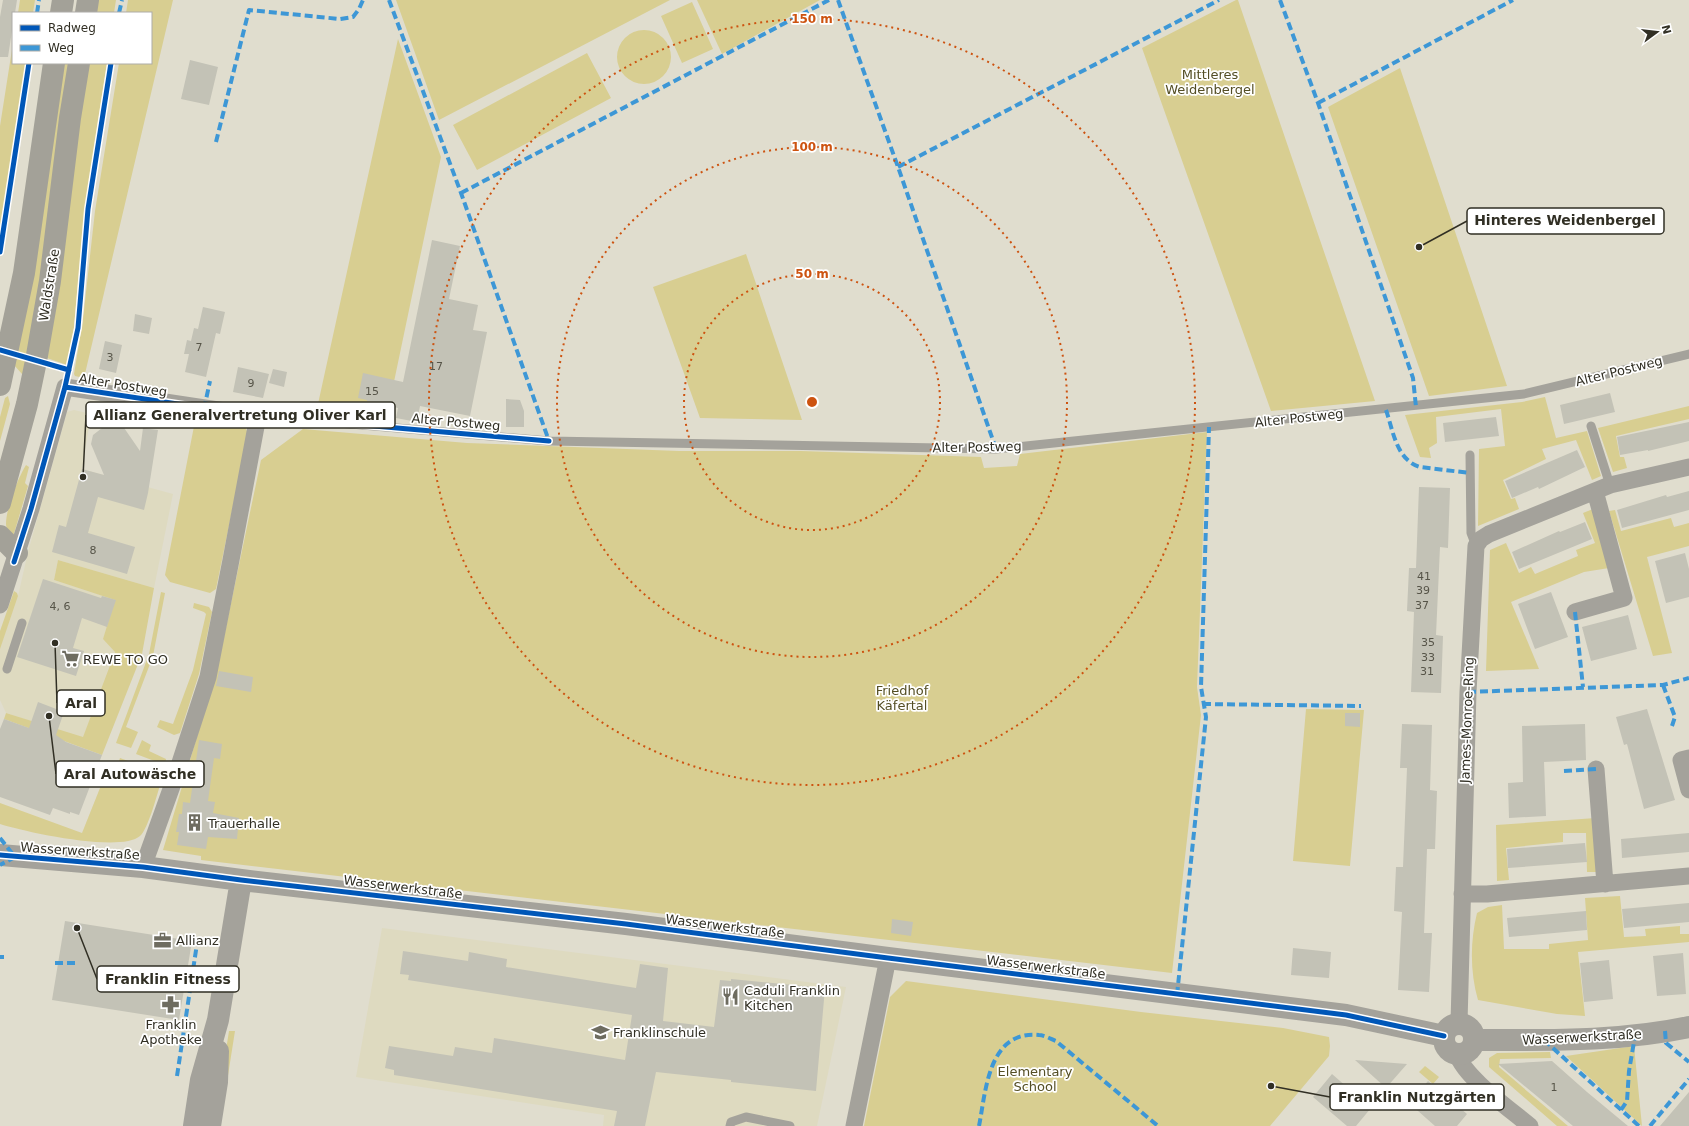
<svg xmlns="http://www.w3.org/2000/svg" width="1689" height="1126" font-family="'DejaVu Sans',sans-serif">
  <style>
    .built { fill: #dedac0 }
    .green { fill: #d8ce91 }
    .building { fill: #c3c2b6 }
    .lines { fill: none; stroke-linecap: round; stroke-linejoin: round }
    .service { stroke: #a4a29b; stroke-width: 9 }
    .minor { stroke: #a4a29b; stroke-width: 17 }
    .tertiary { stroke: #a4a29b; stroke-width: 22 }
    .secondary { stroke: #a3a198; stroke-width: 22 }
    .quiet { stroke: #3d97d6; stroke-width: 4; stroke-dasharray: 8 4; stroke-linecap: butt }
    .cycleway-casing { stroke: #fff; stroke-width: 8 }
    .cycleway { stroke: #0057b8; stroke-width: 5 }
    .ring { fill: none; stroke: #cd5310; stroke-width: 2; stroke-dasharray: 2 4 }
    .labels { text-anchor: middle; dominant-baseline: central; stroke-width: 3.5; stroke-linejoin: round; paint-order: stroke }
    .number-label { font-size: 11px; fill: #565448 }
    .park-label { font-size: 13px; fill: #544e24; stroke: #fff }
    .street-label { font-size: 13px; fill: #312f24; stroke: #fff }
    .poi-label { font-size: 13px; fill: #312f24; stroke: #fff; text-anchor: start }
    .centre { fill: #cd5310; stroke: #fff; stroke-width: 2 }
    .ring-label { font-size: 12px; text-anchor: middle; font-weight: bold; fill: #cd5310; stroke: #fff; stroke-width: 3.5; stroke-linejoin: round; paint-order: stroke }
    .leader { fill: none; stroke: #312f24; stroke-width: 1.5 }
    .callout-dot { fill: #312f24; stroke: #fff; stroke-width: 1.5 }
    .callout { fill: #fff; stroke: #312f24; stroke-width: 1.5 }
    .callout-label { font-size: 14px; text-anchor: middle; font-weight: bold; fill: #312f24 }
  </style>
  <rect width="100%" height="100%" fill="#e0ddce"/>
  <!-- built -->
  <path class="built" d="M 74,410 L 91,414 L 82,469 L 173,494 L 154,588 L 58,560 L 54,580 L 116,600 L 115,651 L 83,738 L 6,713 L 0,700 L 0,648 L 18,596 L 28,552 L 67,412 Z
    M 382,928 L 846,987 L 817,1126 L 603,1126 L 604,1115 L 356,1077 Z"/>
  <!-- green -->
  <path class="green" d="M 20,0 L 35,0 L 33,13 L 18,13 Z
    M 98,0 L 116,0 L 114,13 L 96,13 Z
    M 128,0 L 173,0 L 84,378 L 75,376 L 74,374 L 83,319 L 95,211 L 119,63 L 151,63 L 151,13 L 126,13 Z
    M 396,0 L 670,0 L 439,120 Z
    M 697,0 L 820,0 L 722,54 Z
    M 1236,0 L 1238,0 L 1375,401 L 1271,411 L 1142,48 Z
    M 692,2 L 713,49 L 682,63 L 661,16 Z
    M617 57a27 27 0 1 1 54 0a27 27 0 1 1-54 0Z
    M 398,39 L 441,157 L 386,420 L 316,413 Z
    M 13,43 L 13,63 L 26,63 L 0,229 L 0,126 Z
    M 587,53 L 611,98 L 477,170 L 453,125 Z
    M 63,63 L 70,63 L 44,260 L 25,375 L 22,374 L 14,365 Z
    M 88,63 L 107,63 L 85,208 L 74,327 L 67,365 L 47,358 Z
    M 1400,68 L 1507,386 L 1429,396 L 1328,107 Z
    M 746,254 L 802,420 L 700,418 L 653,287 Z
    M 8,396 L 10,404 L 0,441 L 0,417 L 5,398 Z
    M 1545,397 L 1556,438 L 1587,431 L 1601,476 L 1592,480 L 1576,440 L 1542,449 L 1546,459 L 1503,480 L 1511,499 L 1515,498 L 1519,509 L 1478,526 L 1479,449 L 1505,446 L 1501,409 L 1436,417 L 1437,443 L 1429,448 L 1431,458 L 1420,457 L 1405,415 L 1522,402 Z
    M 1689,406 L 1689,419 L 1616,436 L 1620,457 L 1624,457 L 1627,468 L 1613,472 L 1598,428 Z
    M 196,416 L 244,425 L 248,433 L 216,589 L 210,593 L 170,582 L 165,575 Z
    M 303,429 L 467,443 L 679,451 L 801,451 L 981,457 L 984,468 L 1017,466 L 1020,454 L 1207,432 L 1197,687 L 1201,715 L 1172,973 L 201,860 L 201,856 L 163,850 L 217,670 L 261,460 Z
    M 26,465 L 29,467 L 25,483 L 28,486 L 13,537 C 10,533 6,529 6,524 C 6,508 18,478 26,465 Z
    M 1593,509 L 1609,568 L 1584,572 L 1511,602 L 1539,669 L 1486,671 L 1490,550 L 1506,543 L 1519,573 L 1531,567 L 1535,574 L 1578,556 L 1576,550 L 1595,543 L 1583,513 Z
    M 1615,510 L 1621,531 L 1671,518 L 1674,527 L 1689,523 L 1689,546 L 1647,557 L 1672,653 L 1653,656 L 1609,511 Z
    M 58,560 L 154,588 L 142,654 L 102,755 L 4,719 L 6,713 L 83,737 L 115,652 L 103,639 L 115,600 L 54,580 Z
    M 14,591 L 17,593 L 18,596 L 0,649 L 0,631 Z
    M 161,592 L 165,593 L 153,656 L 126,727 L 138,732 L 131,748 L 116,743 L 149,654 Z
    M 194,603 L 209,607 L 212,612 L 199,674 L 180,733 L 174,735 L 157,727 L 160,720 L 173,724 L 193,670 L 206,614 L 204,612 L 193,608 Z
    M 1306,709 L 1364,710 L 1350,866 L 1293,861 Z
    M 142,740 L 151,745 L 149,751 L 166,759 L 165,765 L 136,754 Z
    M 120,758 L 161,773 L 162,777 C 159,789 148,830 140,836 C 121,853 25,832 0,824 L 0,803 L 82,833 L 106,773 L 114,776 Z
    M 1596,818 L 1600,872 L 1587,872 L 1586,833 L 1563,833 L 1563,842 L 1506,848 L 1509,880 L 1497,881 L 1496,825 Z
    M 1620,896 L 1624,937 L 1646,936 L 1645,929 L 1680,926 L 1680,934 L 1689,934 L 1689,942 L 1578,952 L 1585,1016 L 1557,1014 L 1478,1000 C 1470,972 1470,942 1477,913 L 1488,907 L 1502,905 L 1504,949 L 1549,949 L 1549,944 L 1588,940 L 1585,898 Z
    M 906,981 L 1141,1012 L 1283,1028 L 1329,1037 L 1330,1046 L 1329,1056 L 1270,1126 L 864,1126 L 890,997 Z
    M 229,1031 L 235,1031 L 220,1126 L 214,1126 Z
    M 1634,1046 L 1642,1126 L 1566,1056 Z
    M 1550,1052 L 1551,1058 L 1500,1059 L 1499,1067 L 1568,1126 L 1557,1126 L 1489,1067 L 1489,1058 L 1497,1053 Z
    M 1425,1066 L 1439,1077 L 1433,1084 L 1419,1072 Z"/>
  <!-- building -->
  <path class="building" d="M 3,0 L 17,0 L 15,13 L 13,13 L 13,24 L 8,57 L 0,57 L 0,17 Z
    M 190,60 L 218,67 L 209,105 L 181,99 Z
    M 432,240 L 460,246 L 449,299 L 478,305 L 473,330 L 487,332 L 470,416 L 420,406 L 417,422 L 396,418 L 398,408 L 367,401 L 367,400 L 358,398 L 363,373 L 403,382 Z
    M 203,307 L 225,312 L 220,334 L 216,333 L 206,377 L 185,372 L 189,354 L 184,354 L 187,340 L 191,341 L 194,328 L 198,329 Z
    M 135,314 L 152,318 L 149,334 L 133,331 Z
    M 105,341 L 122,345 L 116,373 L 99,369 Z
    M 238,367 L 269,374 L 263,398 L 233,392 Z
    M 273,369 L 287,372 L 284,387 L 269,383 Z
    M 1610,393 L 1615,412 L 1564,424 L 1560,405 Z
    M 506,399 L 520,400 L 524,411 L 524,427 L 506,427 Z
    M 1496,417 L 1499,436 L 1445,442 L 1443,423 Z
    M 116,420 L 120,422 L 140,451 L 143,428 L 158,430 L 148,493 L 144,510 L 98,497 L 88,533 L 135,547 L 127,574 L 52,552 L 59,525 L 66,527 L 82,469 L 104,475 L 91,444 L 93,435 L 111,421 Z
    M 1689,422 L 1689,441 L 1648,451 L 1648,450 L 1620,455 L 1617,437 Z
    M 1577,450 L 1585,467 L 1539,489 L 1538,487 L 1512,498 L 1505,481 Z
    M 1419,487 L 1450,488 L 1448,548 L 1440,547 L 1436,635 L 1443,636 L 1441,693 L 1411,692 L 1414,612 L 1407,611 L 1409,568 L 1416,568 Z
    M 1689,491 L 1689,510 L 1622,528 L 1617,510 L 1666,495 L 1667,497 Z
    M 1585,522 L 1592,539 L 1519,569 L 1512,552 L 1559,531 L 1560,532 Z
    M 1685,553 L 1689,569 L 1689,597 L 1666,603 L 1655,561 Z
    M 43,579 L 101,598 L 102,596 L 116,600 L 107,627 L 82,618 L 73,648 L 84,651 L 76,676 L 17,657 Z
    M 1551,592 L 1568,637 L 1535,649 L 1518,604 Z
    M 1628,615 L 1637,649 L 1591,661 L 1582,627 Z
    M 219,671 L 253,677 L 251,692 L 216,686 Z
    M 38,702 L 64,712 L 56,735 L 66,742 L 102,755 L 79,815 L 70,812 L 70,814 L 53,808 L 50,815 L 0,797 L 0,729 L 4,719 L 29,728 Z
    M 1647,709 L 1675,800 L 1644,809 L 1627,744 L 1624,745 L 1616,717 Z
    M 1345,713 L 1360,713 L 1360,727 L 1345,726 Z
    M 1402,724 L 1432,725 L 1430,790 L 1437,791 L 1435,849 L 1427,849 L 1424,933 L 1432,933 L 1429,992 L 1398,990 L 1402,912 L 1394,911 L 1396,867 L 1403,867 L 1407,768 L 1400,768 Z
    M 1585,724 L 1586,760 L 1544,762 L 1546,816 L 1509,818 L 1508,783 L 1523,782 L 1522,726 Z
    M 199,740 L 222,744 L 220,759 L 214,758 L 208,801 L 215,802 L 213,813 L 239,818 L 237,839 L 208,837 L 206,849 L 177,845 L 179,832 L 176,832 L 179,814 L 182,814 L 183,802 L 190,803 Z
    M 1689,833 L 1689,852 L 1622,858 L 1621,839 Z
    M 1585,843 L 1587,862 L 1508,868 L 1507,849 Z
    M 1689,903 L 1689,922 L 1624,928 L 1622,909 Z
    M 1586,911 L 1587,930 L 1509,937 L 1507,918 Z
    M 892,919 L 913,922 L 911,936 L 891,933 Z
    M 65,921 L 192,941 L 179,1020 L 52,1000 Z
    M 1293,948 L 1331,952 L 1329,978 L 1291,975 Z
    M 403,951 L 468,961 L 469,952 L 507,959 L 506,967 L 636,988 L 640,964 L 668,968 L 663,1021 L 714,1027 L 720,980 L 731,981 L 731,979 L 825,988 L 816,1091 L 731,1082 L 731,1080 L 656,1072 L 645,1126 L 614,1126 L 617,1111 L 394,1075 L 394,1070 L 385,1068 L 389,1046 L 453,1056 L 455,1047 L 492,1053 L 494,1038 L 625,1060 L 632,1015 L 408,980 L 409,975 L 400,974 Z
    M 1683,953 L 1686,994 L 1657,996 L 1653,956 Z
    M 1609,960 L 1613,999 L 1584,1002 L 1580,963 Z
    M 1355,1060 L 1407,1064 L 1386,1088 Z
    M 1552,1061 L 1587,1092 L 1628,1126 L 1573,1126 L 1498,1064 Z
    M 1332,1074 L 1371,1108 L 1356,1126 L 1347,1126 L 1313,1097 Z
    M 1428,1081 L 1467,1114 L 1457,1126 L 1435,1126 L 1409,1103 Z
    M 1689,1092 L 1689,1126 L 1660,1126 Z"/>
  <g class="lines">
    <!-- service -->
    <path class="service" d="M 258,416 L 549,441 L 996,449 L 1524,394 L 1689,354
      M 1591,426 L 1610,485
      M 1470,455 L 1471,533 L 1476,546
      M 7,669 L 22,623
      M 730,1126 L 731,1122 L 746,1117 L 790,1126"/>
    <!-- minor -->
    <path class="minor" d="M 0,605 L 31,509 L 65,387 L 258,416 L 231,560 L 208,677 L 176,775 L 143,867
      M 1575,612 L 1624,598 L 1595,491
      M 1689,758 L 1681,760 L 1689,790
      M 1596,769 L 1605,884
      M 1462,894 L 1487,894 L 1689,876
      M 1459,1023 L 1468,692 L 1476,546 L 1481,539 L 1489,534 L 1610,485 L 1689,467
      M 1457,1054 C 1465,1078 1510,1109 1530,1126
      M 854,1126 L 888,958"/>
    <!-- tertiary -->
    <path class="tertiary" d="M 0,855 L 143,867 L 241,880 L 626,924 L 888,958 L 1346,1015 L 1444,1036
      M1444 1039a15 15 0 1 1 30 0a15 15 0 1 1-30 0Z
      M 1475,1040 C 1546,1040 1619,1042 1689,1027
      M 194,1126 L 201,1080 L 218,1020 L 241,880
      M 210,1126 L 217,1082 L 218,1051"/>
    <!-- secondary -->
    <path class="secondary" d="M 61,13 L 63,0
      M 86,13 L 88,0
      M 0,385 L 24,273 L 54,63
      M 0,503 L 27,404 L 36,361 L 50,281 L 70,118 L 79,63
      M 0,536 L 17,553"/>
    <!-- quiet -->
    <path class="quiet" d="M 389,0 L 461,193 L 549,441
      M 838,0 L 898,167 L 996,449
      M 1280,0 L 1318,103 L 1413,378 L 1416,407
      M 37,13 L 39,0
      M 119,13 L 122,0
      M 1318,103 L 1513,0
      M 216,142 L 249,10 L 340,19 L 353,17 L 359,9 L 363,0
      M 898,167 L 1219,0
      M 461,193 L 829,0
      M 204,409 L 210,381
      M 1386,410 C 1393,430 1396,460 1420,467 L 1470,473
      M 1575,612 L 1583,687
      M 1663,685 L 1675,717 L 1672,726
      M 1468,692 L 1663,685 L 1689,678
      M 1203,704 L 1361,706
      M 1564,771 L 1596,769
      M 0,838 L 15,857 L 0,865
      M 0,957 L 4,957
      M 55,963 L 76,963
      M 167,979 L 202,985
      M 1177,995 L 1206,717 L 1201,687 L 1209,427
      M 1665,1031 L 1666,1043 L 1689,1062
      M 1544,1040 L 1639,1126
      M 177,1076 L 198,937
      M 1621,1110 L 1627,1101 L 1629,1071 L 1635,1036
      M 979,1126 C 986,1091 988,1030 1039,1035 C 1044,1035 1051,1039 1056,1041 L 1158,1126
      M 1650,1126 L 1689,1079"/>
    <defs>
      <path id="cycleway" d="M 0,252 L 29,63
        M 0,350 L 69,370
        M 65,387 L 258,416 L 549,441
        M 14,562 L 31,509 L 65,387 L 78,328 L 88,209 L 111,63
        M 0,855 L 143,867 L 241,880 L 626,924 L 888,958 L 1346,1015 L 1444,1036"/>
    </defs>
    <!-- cycleway casing -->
    <use href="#cycleway" class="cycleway-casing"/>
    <!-- cycleway -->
    <use href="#cycleway" class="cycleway"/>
  </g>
  <!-- distance rings -->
  <g class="ring">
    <circle cx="812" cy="402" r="128"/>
    <circle cx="812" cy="402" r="255"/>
    <circle cx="812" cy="402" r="383"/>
  </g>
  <!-- icons -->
  <defs>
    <symbol id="supermarket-bare" viewBox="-9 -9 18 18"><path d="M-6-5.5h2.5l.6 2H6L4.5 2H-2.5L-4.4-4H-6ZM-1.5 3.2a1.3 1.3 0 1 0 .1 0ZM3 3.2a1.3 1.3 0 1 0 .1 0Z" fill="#6e6c60" stroke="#fff" stroke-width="2.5" paint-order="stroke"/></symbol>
    <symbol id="building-bare" viewBox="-9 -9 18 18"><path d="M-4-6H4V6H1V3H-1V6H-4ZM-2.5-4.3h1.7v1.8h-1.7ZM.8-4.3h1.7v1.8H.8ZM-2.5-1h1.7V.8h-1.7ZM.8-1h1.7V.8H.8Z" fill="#6e6c60" stroke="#fff" stroke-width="2.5" paint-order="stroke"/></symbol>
    <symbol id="office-bare" viewBox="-9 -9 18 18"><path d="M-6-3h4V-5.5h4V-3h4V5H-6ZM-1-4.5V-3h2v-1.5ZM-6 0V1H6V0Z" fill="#6e6c60" stroke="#fff" stroke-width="2.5" paint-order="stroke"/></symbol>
    <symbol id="restaurant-bare" viewBox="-9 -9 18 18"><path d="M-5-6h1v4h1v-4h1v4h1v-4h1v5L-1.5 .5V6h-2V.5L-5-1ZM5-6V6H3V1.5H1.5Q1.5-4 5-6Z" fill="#6e6c60" stroke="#fff" stroke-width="2.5" paint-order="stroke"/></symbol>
    <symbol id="pharmacy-bare" viewBox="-9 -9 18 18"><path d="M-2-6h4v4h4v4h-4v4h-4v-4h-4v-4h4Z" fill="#6e6c60" stroke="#fff" stroke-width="2.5" paint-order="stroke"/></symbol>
    <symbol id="school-bare" viewBox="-9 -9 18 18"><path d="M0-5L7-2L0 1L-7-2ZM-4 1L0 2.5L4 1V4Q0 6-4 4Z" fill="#6e6c60" stroke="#fff" stroke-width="2.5" paint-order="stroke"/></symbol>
  </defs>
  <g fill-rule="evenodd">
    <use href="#supermarket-bare" x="58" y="646" width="25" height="25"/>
    <use href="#building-bare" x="182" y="810" width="25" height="25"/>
    <use href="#office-bare" x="150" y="928" width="25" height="25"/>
    <use href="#restaurant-bare" x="718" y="984" width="25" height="25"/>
    <use href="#pharmacy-bare" x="158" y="992" width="25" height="25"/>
    <use href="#school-bare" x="588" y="1020" width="25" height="25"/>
  </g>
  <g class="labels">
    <!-- number labels -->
    <g class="number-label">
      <text x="199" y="347">7</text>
      <text x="110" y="357">3</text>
      <text x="436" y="366">17</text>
      <text x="251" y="383">9</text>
      <text x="372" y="391">15</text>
      <text x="93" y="550">8</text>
      <text x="1424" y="576">41</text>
      <text x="1423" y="590">39</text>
      <text x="1422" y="605">37</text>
      <text x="60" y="606">4, 6</text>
      <text x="1428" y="642">35</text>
      <text x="1428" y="657">33</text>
      <text x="1427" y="671">31</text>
      <text x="1554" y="1087">1</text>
    </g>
    <!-- park labels -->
    <g class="park-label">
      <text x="1210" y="74">Mittleres<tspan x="1210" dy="15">Weidenbergel</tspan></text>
      <text x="902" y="690">Friedhof<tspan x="902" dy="15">Käfertal</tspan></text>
      <text x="1035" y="1071">Elementary<tspan x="1035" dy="15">School</tspan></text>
    </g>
    <!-- street labels -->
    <g class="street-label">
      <text transform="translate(49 285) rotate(-81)">Waldstraße</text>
      <text transform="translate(1619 371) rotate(-14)">Alter Postweg</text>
      <text transform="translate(123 385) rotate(9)">Alter Postweg</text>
      <text transform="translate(1299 418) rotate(-6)">Alter Postweg</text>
      <text transform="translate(456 422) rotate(5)">Alter Postweg</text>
      <text transform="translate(977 447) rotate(-1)">Alter Postweg</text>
      <text transform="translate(1467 720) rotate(-88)">James-Monroe-Ring</text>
      <text transform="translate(80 851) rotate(4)">Wasserwerkstraße</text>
      <text transform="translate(403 887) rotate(7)">Wasserwerkstraße</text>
      <text transform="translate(725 926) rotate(7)">Wasserwerkstraße</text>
      <text transform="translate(1046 967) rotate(7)">Wasserwerkstraße</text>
      <text transform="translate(1582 1037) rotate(-3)">Wasserwerkstraße</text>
    </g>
    <!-- poi labels -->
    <g class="poi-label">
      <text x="83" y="659">REWE TO GO</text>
      <text x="208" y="823">Trauerhalle</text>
      <text x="176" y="940">Allianz</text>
      <text x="744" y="990">Caduli Franklin<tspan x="744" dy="15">Kitchen</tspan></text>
      <text x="171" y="1024" text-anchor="middle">Franklin<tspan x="171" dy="15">Apotheke</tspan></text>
      <text x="613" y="1032">Franklinschule</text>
    </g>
  </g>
  <circle cx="812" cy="402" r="6" class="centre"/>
  <g class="ring-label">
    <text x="812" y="23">150 m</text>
    <text x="812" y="151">100 m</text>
    <text x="812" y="278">50 m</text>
  </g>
  <!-- callouts -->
  <path class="leader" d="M1419 247L1467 221M83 477L86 415M55 643L57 703M49 716L56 774M77 928L97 979M1271 1086L1330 1097"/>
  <g class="callout-dot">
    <circle cx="1419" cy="247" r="4"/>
    <circle cx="83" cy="477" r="4"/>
    <circle cx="55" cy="643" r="4"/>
    <circle cx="49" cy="716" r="4"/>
    <circle cx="77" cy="928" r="4"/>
    <circle cx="1271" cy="1086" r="4"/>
  </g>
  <g class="callout">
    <rect x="1467" y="208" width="197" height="26" rx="4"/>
    <rect x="86" y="402" width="309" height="26" rx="4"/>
    <rect x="57" y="690" width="48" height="26" rx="4"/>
    <rect x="56" y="761" width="148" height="26" rx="4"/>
    <rect x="97" y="966" width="142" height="26" rx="4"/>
    <rect x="1330" y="1084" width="174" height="26" rx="4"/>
  </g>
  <g class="callout-label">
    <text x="1565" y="225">Hinteres Weidenbergel</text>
    <text x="240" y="420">Allianz Generalvertretung Oliver Karl</text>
    <text x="81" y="708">Aral</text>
    <text x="130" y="779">Aral Autowäsche</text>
    <text x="168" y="984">Franklin Fitness</text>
    <text x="1417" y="1102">Franklin Nutzgärten</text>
  </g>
  <!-- legend -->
  <rect x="12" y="12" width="140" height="52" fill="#ffffff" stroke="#adaca7"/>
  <rect x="20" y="25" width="20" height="6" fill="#0057b8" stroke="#adaca7"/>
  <text x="48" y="32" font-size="12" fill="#312f24">Radweg</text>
  <rect x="20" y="45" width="20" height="6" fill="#3d97d6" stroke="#adaca7"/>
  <text x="48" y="52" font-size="12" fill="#312f24">Weg</text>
  <!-- north arrow -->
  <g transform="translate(1657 32) rotate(75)" stroke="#ffffff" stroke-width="3" paint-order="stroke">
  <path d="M0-3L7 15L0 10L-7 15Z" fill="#312f24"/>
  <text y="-6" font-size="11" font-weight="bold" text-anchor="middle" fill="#312f24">N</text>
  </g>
</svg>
